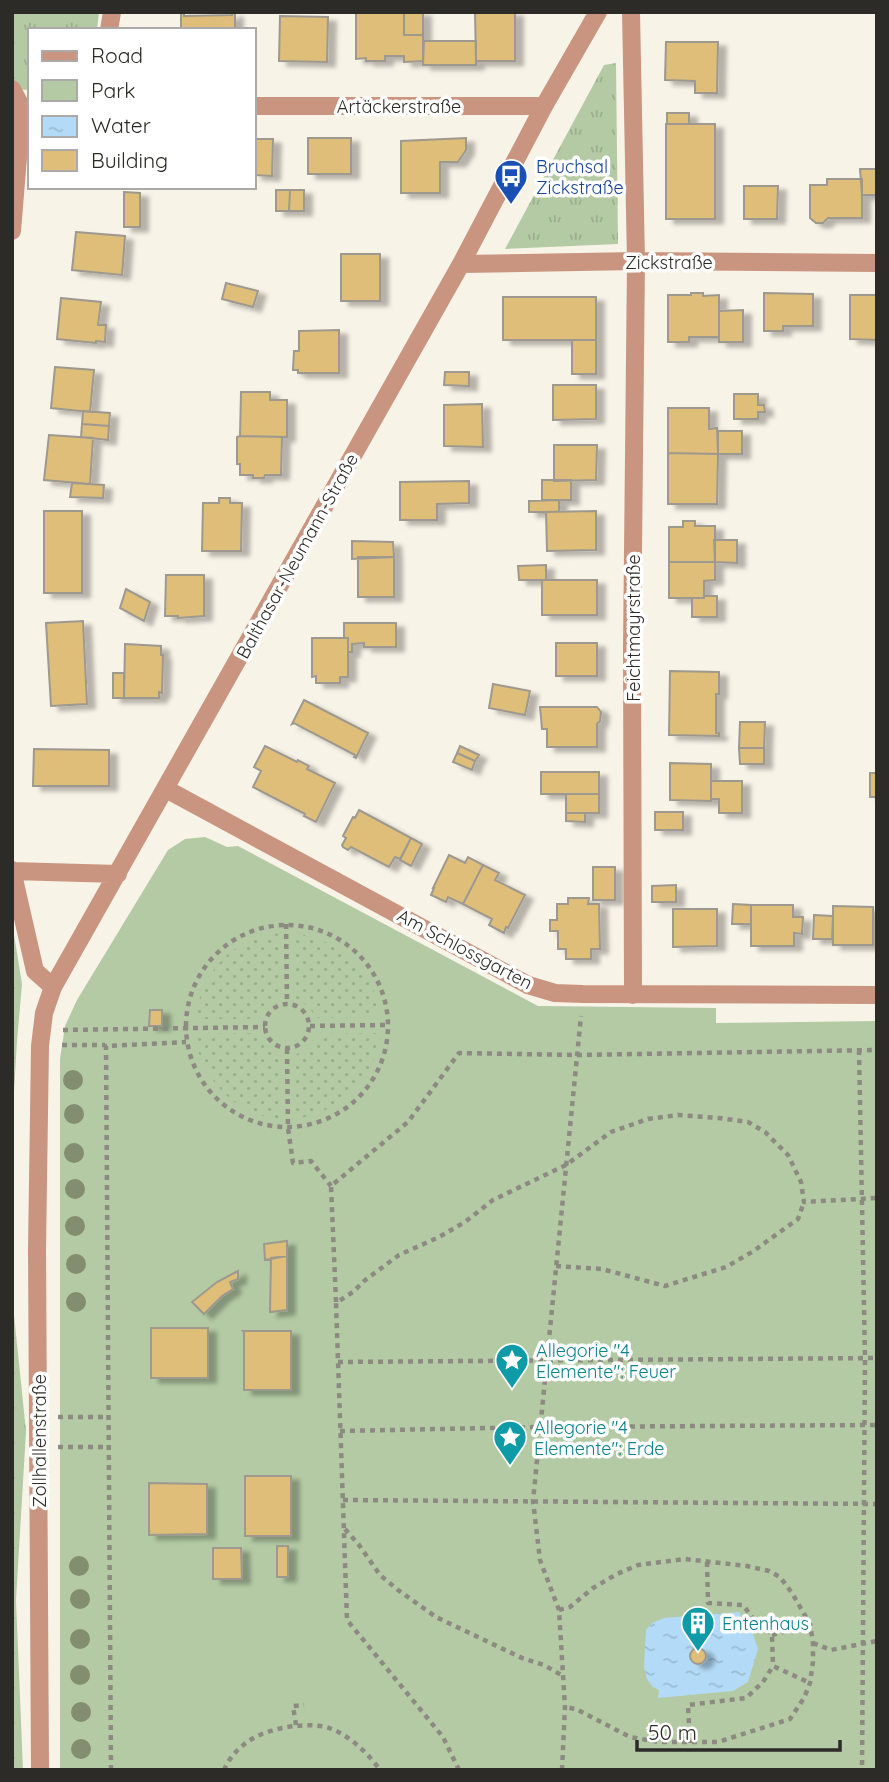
<svg xmlns="http://www.w3.org/2000/svg" width="889" height="1782" font-family="Quicksand,sans-serif">
  <style>
    .grass { fill: url(#grass-tufts) }
    .park { fill: #b3caa4 }
    .garden { fill: url(#garden-dots) }
    .water { fill: url(#water-ripples) }
    .building { fill: #debe79; stroke: #9e998f; stroke-width: 2; filter: url(#shadow) }
    .lines { fill: none; stroke-linecap: round; stroke-linejoin: round }
    .path { stroke: #8d8a82; stroke-width: 4.5; stroke-dasharray: 5 5; stroke-linecap: butt }
    .minor { stroke: #c99580; stroke-width: 18 }
    .tree { fill: #838d6f }
    .labels { text-anchor: middle; dominant-baseline: central; stroke-width: 7; stroke-linejoin: round; paint-order: stroke }
    .street-label { font-size: 18px; fill: #2d2b27; stroke: #fff }
    .transit-label { font-size: 18px; fill: #164399; stroke: #fff; text-anchor: start }
    .culture-label { font-size: 18px; fill: #0d838f; stroke: #fff; text-anchor: start }
  </style>
  <defs>
    <pattern id="grass-tufts" width="24" height="20" patternUnits="userSpaceOnUse" patternTransform="scale(1.75)"><rect width="24" height="20" fill="#b3caa4"/><path d="M3 7l-1-3M5 7V3M7 7l1-3M15 17l-1-3M17 17v-4M19 17l1-3" fill="none" stroke="#9aae8d"/></pattern>
    <pattern id="garden-dots" width="8" height="8" patternUnits="userSpaceOnUse" patternTransform="scale(1.75)"><rect width="8" height="8" fill="#b3caa4"/><path d="M2 2h.1M6 6h.1" fill="none" stroke="#9aae8d" stroke-width="1.8" stroke-linecap="round"/></pattern>
    <pattern id="water-ripples" width="26" height="14" patternUnits="userSpaceOnUse" patternTransform="scale(1.75)"><rect width="26" height="14" fill="#b3dbf7"/><path d="M2 4q2-2 4 0t4 0M15 11q2-2 4 0t4 0" fill="none" stroke="#9abcd4"/></pattern>
    <filter id="shadow"><feDropShadow dx="8" dy="4.5" stdDeviation="2" flood-color="#0004"/></filter>
  </defs>
  <rect width="100%" height="100%" fill="#f8f3e7"/>
  <!-- grass -->
  <path class="grass" d="M 12,12 L 99,12 L 97,30 L 30,30 L 30,90 L 12,89 Z
    M 616,63 L 618,244 L 505,249 L 604,65 Z
    M 12,922 L 22,984 L 17,1041 L 12,1125 Z
    M 12,1287 L 14,1315 L 26,1431 L 16,1600 L 23,1770 L 12,1770 Z"/>
  <!-- park -->
  <path class="park" d="M 205,837 L 227,847 L 238,846 L 538,1006 L 716,1008 L 716,1023 L 877,1021 L 877,1770 L 60,1770 L 60,1059 L 65,1026 L 77,1000 L 168,850 L 185,839 Z"/>
  <!-- garden -->
  <path class="garden" d="M 280,933 L 280,997 C 269,1002 263,1008 258,1019 L 195,1019 C 202,971 231,939 280,933 Z
    M 293,933 C 341,940 374,968 381,1017 L 316,1018 C 310,1007 305,1002 294,998 Z
    M 258,1033 C 263,1045 268,1051 280,1055 L 281,1119 C 273,1118 265,1117 258,1115 C 225,1102 198,1070 195,1034 Z
    M 382,1033 C 370,1085 346,1109 293,1120 L 294,1055 C 306,1051 311,1045 316,1034 Z"/>
  <!-- water -->
  <path class="water" d="M 740,1612 L 741,1619 L 749,1622 L 758,1649 L 748,1682 L 733,1691 L 658,1698 L 659,1690 L 653,1687 L 647,1679 L 644,1667 L 646,1630 L 652,1623 L 664,1618 Z"/>
  <!-- building -->
  <path class="building" d="M 181,12 L 184,12 L 184,16 L 232,15 L 232,13 L 235,13 L 235,30 L 181,30 Z
    M 403,12 L 423,12 L 423,35 L 404,35 L 404,13 Z
    M 475,12 L 515,12 L 515,61 L 476,61 Z
    M 356,13 L 404,13 L 404,35 L 423,35 L 423,61 L 404,62 L 404,56 L 385,56 L 385,61 L 366,61 L 366,58 L 356,59 Z
    M 280,16 L 328,17 L 327,62 L 279,61 Z
    M 424,41 L 476,41 L 476,65 L 423,65 Z
    M 666,42 L 718,42 L 717,93 L 695,93 L 695,81 L 665,80 Z
    M 667,113 L 689,113 L 689,124 L 667,124 Z
    M 666,124 L 715,124 L 715,219 L 666,219 Z
    M 308,138 L 351,138 L 351,174 L 308,174 Z
    M 466,138 L 466,150 L 458,162 L 440,162 L 440,193 L 401,193 L 401,141 Z
    M 254,139 L 273,139 L 272,176 L 254,175 Z
    M 860,169 L 877,169 L 877,195 L 862,195 Z
    M 827,179 L 862,179 L 862,218 L 828,218 L 823,223 L 816,223 L 810,218 L 810,185 L 827,185 Z
    M 744,186 L 778,186 L 777,219 L 744,219 Z
    M 276,190 L 290,190 L 289,211 L 276,211 Z
    M 290,190 L 304,190 L 304,211 L 289,211 Z
    M 124,192 L 140,193 L 140,227 L 124,227 Z
    M 76,232 L 125,236 L 122,275 L 72,270 Z
    M 341,254 L 380,254 L 380,301 L 341,301 Z
    M 226,283 L 258,291 L 253,307 L 222,299 Z
    M 691,293 L 703,293 L 703,296 L 719,295 L 719,337 L 689,337 L 689,342 L 668,342 L 668,295 L 691,295 Z
    M 764,293 L 813,294 L 813,326 L 783,326 L 783,331 L 764,331 Z
    M 850,295 L 877,295 L 877,340 L 850,339 Z
    M 503,297 L 596,297 L 596,340 L 503,340 Z
    M 61,298 L 101,302 L 98,325 L 106,325 L 105,342 L 96,341 L 96,343 L 57,339 Z
    M 743,310 L 743,342 L 719,342 L 719,311 Z
    M 339,330 L 339,373 L 298,373 L 298,370 L 293,370 L 294,351 L 299,351 L 299,331 Z
    M 572,340 L 596,340 L 596,374 L 572,374 Z
    M 55,367 L 94,370 L 90,412 L 51,408 Z
    M 445,372 L 469,372 L 469,386 L 444,385 Z
    M 553,385 L 596,385 L 596,419 L 553,420 Z
    M 241,392 L 270,392 L 270,400 L 287,400 L 287,437 L 240,436 Z
    M 734,394 L 758,394 L 758,405 L 764,405 L 765,412 L 758,412 L 758,419 L 734,419 Z
    M 482,404 L 483,447 L 444,446 L 444,405 Z
    M 668,408 L 709,408 L 709,429 L 717,428 L 718,454 L 668,453 Z
    M 83,411 L 110,413 L 109,426 L 82,424 Z
    M 82,424 L 109,426 L 108,440 L 81,437 Z
    M 718,431 L 742,431 L 742,454 L 718,454 Z
    M 49,435 L 93,438 L 90,484 L 44,480 Z
    M 240,436 L 282,437 L 281,475 L 265,475 L 264,478 L 253,478 L 253,475 L 240,475 L 240,464 L 237,464 L 237,437 Z
    M 554,445 L 597,445 L 596,480 L 554,481 Z
    M 668,453 L 718,454 L 717,504 L 668,504 Z
    M 542,480 L 571,480 L 571,500 L 542,500 Z
    M 469,481 L 469,503 L 437,504 L 437,520 L 400,520 L 400,482 Z
    M 72,483 L 104,485 L 103,498 L 70,497 Z
    M 219,498 L 230,498 L 230,503 L 242,503 L 241,551 L 202,551 L 203,503 L 219,503 Z
    M 559,500 L 559,512 L 529,512 L 529,501 Z
    M 44,511 L 82,511 L 82,593 L 44,593 Z
    M 596,511 L 596,550 L 547,551 L 546,512 Z
    M 683,521 L 695,521 L 695,526 L 715,526 L 715,562 L 669,562 L 669,527 L 683,527 Z
    M 714,540 L 737,540 L 737,563 L 715,562 Z
    M 352,541 L 393,542 L 394,557 L 352,559 Z
    M 358,557 L 394,557 L 394,597 L 358,597 Z
    M 669,562 L 715,562 L 715,580 L 704,581 L 704,598 L 669,598 Z
    M 546,565 L 546,580 L 519,580 L 518,566 Z
    M 166,575 L 204,575 L 204,616 L 178,618 L 178,616 L 165,616 Z
    M 542,580 L 597,580 L 597,615 L 542,615 Z
    M 126,589 L 150,602 L 144,621 L 120,608 Z
    M 704,596 L 717,596 L 717,617 L 692,617 L 692,598 L 704,598 Z
    M 83,621 L 87,704 L 51,706 L 46,623 Z
    M 344,623 L 396,623 L 396,647 L 364,647 L 364,643 L 352,644 L 352,652 L 348,652 L 348,638 L 344,638 Z
    M 312,638 L 348,638 L 348,677 L 340,677 L 340,683 L 316,683 L 316,676 L 312,677 Z
    M 556,643 L 597,643 L 597,676 L 556,676 Z
    M 125,644 L 161,646 L 161,655 L 163,655 L 162,693 L 159,692 L 159,698 L 124,698 Z
    M 670,671 L 719,672 L 719,694 L 716,694 L 716,733 L 719,733 L 719,736 L 669,735 Z
    M 113,673 L 124,673 L 124,698 L 113,698 Z
    M 493,684 L 530,691 L 525,715 L 489,708 Z
    M 304,700 L 368,733 L 356,758 L 354,757 L 355,755 L 294,723 L 292,724 Z
    M 540,707 L 597,707 L 601,712 L 600,721 L 597,724 L 597,747 L 547,747 L 547,729 L 542,729 Z
    M 740,722 L 765,722 L 764,748 L 739,748 Z
    M 265,746 L 297,762 L 298,760 L 309,766 L 307,769 L 335,783 L 316,822 L 304,816 L 305,814 L 253,787 L 261,771 L 254,767 Z
    M 460,746 L 479,755 L 475,761 L 457,753 Z
    M 739,748 L 764,748 L 764,764 L 740,764 Z
    M 34,749 L 109,750 L 109,786 L 33,786 Z
    M 457,753 L 475,761 L 472,770 L 453,762 Z
    M 670,763 L 711,764 L 711,801 L 670,800 Z
    M 541,772 L 599,772 L 599,794 L 541,794 Z
    M 870,773 L 877,773 L 877,797 L 870,797 Z
    M 711,781 L 742,781 L 742,813 L 719,813 L 719,799 L 711,799 Z
    M 566,794 L 599,794 L 599,813 L 566,813 Z
    M 359,810 L 411,838 L 400,859 L 395,857 L 389,867 L 351,847 L 348,850 L 343,847 L 342,845 L 346,838 L 343,836 L 353,817 L 355,818 Z
    M 655,812 L 683,812 L 683,830 L 655,830 Z
    M 566,813 L 585,813 L 585,822 L 566,821 Z
    M 411,838 L 422,844 L 411,866 L 400,860 Z
    M 449,855 L 465,863 L 468,857 L 483,865 L 463,904 L 448,897 L 446,902 L 431,895 L 434,888 L 433,888 Z
    M 483,865 L 499,873 L 495,880 L 525,895 L 508,928 L 506,927 L 504,933 L 489,925 L 492,919 L 463,904 Z
    M 593,867 L 615,867 L 615,900 L 593,900 Z
    M 676,885 L 676,902 L 652,902 L 652,886 Z
    M 568,898 L 589,898 L 588,904 L 599,904 L 600,949 L 591,949 L 591,959 L 566,959 L 566,949 L 558,949 L 558,931 L 550,931 L 550,920 L 557,920 L 557,904 L 568,904 Z
    M 733,904 L 751,905 L 751,924 L 732,924 Z
    M 751,905 L 793,905 L 793,917 L 803,917 L 802,934 L 794,933 L 794,946 L 751,946 Z
    M 833,906 L 873,907 L 873,945 L 833,945 Z
    M 673,909 L 717,909 L 717,946 L 673,947 Z
    M 814,915 L 833,916 L 832,939 L 813,939 Z
    M 150,1010 L 162,1010 L 162,1026 L 149,1026 Z
    M 287,1241 L 287,1256 L 265,1260 L 264,1244 Z
    M 287,1256 L 287,1310 L 270,1312 L 271,1258 Z
    M 238,1271 L 238,1279 L 230,1282 L 233,1289 L 222,1296 L 204,1314 L 192,1302 L 217,1282 Z
    M 151,1328 L 208,1328 L 208,1378 L 151,1378 Z
    M 243,1331 L 291,1331 L 291,1390 L 244,1390 L 244,1332 Z
    M 245,1476 L 291,1476 L 291,1536 L 245,1536 Z
    M 149,1483 L 207,1484 L 207,1534 L 149,1535 Z
    M 277,1546 L 288,1546 L 288,1577 L 277,1577 Z
    M 213,1548 L 241,1548 L 242,1579 L 213,1579 Z
    M690 1656a8 8 0 1 1 16 0a8 8 0 1 1-16 0Z"/>
  <g class="lines">
    <!-- path -->
    <path class="path" d="M 286,924 L 287,1004
      M186 1026a101 101 0 1 1 202 0a101 101 0 1 1-202 0Z
      M265 1026a22 22 0 1 1 44 0a22 22 0 1 1-44 0Z
      M 310,1026 L 389,1025
      M 63,1030 L 265,1027
      M 62,1045 L 105,1045
      M 287,1049 L 288,1128 L 293,1163 L 311,1161 L 331,1186
      M 859,1050 L 865,1358 L 862,1770
      M 556,1266 L 602,1269 L 665,1286 L 726,1267 L 752,1252 L 798,1219 L 804,1202
      M 336,1302 L 331,1186 L 408,1122 L 459,1053 L 577,1055 L 877,1050
      M 338,1362 L 877,1358
      M 58,1417 L 108,1417
      M 340,1431 L 540,1427 L 877,1425
      M 58,1447 L 108,1447
      M 343,1500 L 877,1504
      M 345,1529 L 359,1545 L 380,1575 L 398,1590 L 436,1617 L 522,1658 L 544,1665 L 563,1676
      M 707,1562 L 708,1603 L 743,1605 L 755,1621 L 772,1635 L 773,1666
      M 559,1610 L 570,1607 L 593,1588 L 617,1574 L 638,1565 L 685,1559 L 747,1566 L 769,1571 L 780,1577 L 792,1593 L 810,1624 L 813,1643 L 813,1662 L 810,1683 L 804,1698 L 790,1719 L 718,1742 L 659,1742 L 630,1737 L 576,1709 L 565,1707
      M 772,1635 L 810,1624
      M 813,1643 L 831,1650 L 877,1641
      M 296,1725 L 293,1706 L 304,1705
      M 690,1743 L 688,1705 L 746,1698 L 763,1682 L 773,1666 L 810,1683
      M 111,1770 L 106,1046 L 186,1042
      M 224,1770 C 229,1758 238,1748 249,1741 C 266,1728 309,1721 329,1728 C 349,1735 368,1753 380,1770
      M 459,1770 L 443,1737 L 347,1620 L 336,1303 L 353,1292 L 364,1281 L 399,1255 L 439,1237 L 465,1222 L 493,1200 L 566,1165 L 611,1132 L 648,1119 L 678,1115 L 719,1118 L 748,1122 L 765,1132 L 788,1155 L 801,1182 L 804,1202 L 877,1198
      M 562,1770 L 565,1707 L 559,1610 L 540,1560 L 533,1501 L 581,1016"/>
    <!-- minor -->
    <path class="minor" d="M 631,12 L 636,261 L 632,648 L 633,995
      M 109,30 L 112,12
      M 12,89 L 22,108
      M 254,106 L 544,106
      M 12,231 L 22,108
      M 461,264 L 636,261 L 877,263
      M 166,789 L 528,985 L 555,993 L 583,994 L 877,995
      M 12,870 L 35,971 L 53,987
      M 12,871 L 118,874
      M 40,1770 L 37,1249 L 40,1046 L 44,1013 L 53,987 L 461,264 L 544,106 L 598,12"/>
  </g>
  <!-- trees -->
  <g class="tree">
    <circle cx="73" cy="1080" r="10"/>
    <circle cx="74" cy="1114" r="10"/>
    <circle cx="74" cy="1153" r="10"/>
    <circle cx="75" cy="1189" r="10"/>
    <circle cx="75" cy="1226" r="10"/>
    <circle cx="76" cy="1264" r="10"/>
    <circle cx="76" cy="1302" r="10"/>
    <circle cx="79" cy="1566" r="10"/>
    <circle cx="80" cy="1599" r="10"/>
    <circle cx="80" cy="1639" r="10"/>
    <circle cx="80" cy="1675" r="10"/>
    <circle cx="81" cy="1712" r="10"/>
    <circle cx="81" cy="1749" r="10"/>
  </g>
  <!-- icons -->
  <defs>
    <symbol id="bus-pin" viewBox="-11 -11 22 30"><path d="M0 17L-7.5 6A9.5 9.5 0 1 1 7.5 6Z" fill="#1a4fb4" stroke="#fff"/><path d="M-5-6H5V4H4V6H2V4H-2V6H-4V4H-5ZM-3.5-4V0h7V-4ZM-3.5 1.2v1.5H-2V1.2ZM2 1.2v1.5H3.5V1.2Z" fill="#fff"/></symbol>
    <symbol id="sight-pin" viewBox="-11 -11 22 30"><path d="M0 17L-7.5 6A9.5 9.5 0 1 1 7.5 6Z" fill="#0f9aa8" stroke="#fff"/><path d="M0-6L1.8-2.2L6-1.7L2.9 1.2L3.7 5.4L0 3.3L-3.7 5.4L-2.9 1.2L-6-1.7L-1.8-2.2Z" fill="#fff"/></symbol>
    <symbol id="building-pin" viewBox="-11 -11 22 30"><path d="M0 17L-7.5 6A9.5 9.5 0 1 1 7.5 6Z" fill="#0f9aa8" stroke="#fff"/><path d="M-4-6H4V6H1V3H-1V6H-4ZM-2.5-4.3h1.7v1.8h-1.7ZM.8-4.3h1.7v1.8H.8ZM-2.5-1h1.7V.8h-1.7ZM.8-1h1.7V.8H.8Z" fill="#fff"/></symbol>
  </defs>
  <g fill-rule="evenodd">
    <use href="#bus-pin" x="492" y="157" width="38" height="52"/>
    <use href="#sight-pin" x="493" y="1341" width="38" height="52"/>
    <use href="#sight-pin" x="491" y="1418" width="38" height="52"/>
    <use href="#building-pin" x="679" y="1604" width="38" height="52"/>
  </g>
  <g class="labels">
    <!-- street labels -->
    <g class="street-label">
      <text x="399" y="106">Artäckerstraße</text>
      <text x="669" y="262">Zickstraße</text>
      <text transform="translate(297 556) rotate(-61)">Balthasar-Neumann-Straße</text>
      <text transform="translate(633 628) rotate(-90)">Feichtmayrstraße</text>
      <text transform="translate(465 949) rotate(28)">Am Schlossgarten</text>
      <text transform="translate(39 1441) rotate(-90)">Zollhallenstraße</text>
    </g>
    <!-- transit labels -->
    <g class="transit-label">
      <text x="536" y="166">Bruchsal<tspan x="536" dy="21">Zickstraße</tspan></text>
    </g>
    <!-- culture labels -->
    <g class="culture-label">
      <text x="536" y="1350">Allegorie "4<tspan x="536" dy="21">Elemente": Feuer</tspan></text>
      <text x="534" y="1427">Allegorie "4<tspan x="534" dy="21">Elemente": Erde</tspan></text>
      <text x="722" y="1623">Entenhaus</text>
    </g>
  </g>
  <!-- border -->
  <rect width="889" height="1782" fill="none" stroke="#2d2b27" stroke-width="28"/>
  <!-- legend -->
  <rect x="28" y="28" width="228" height="161" fill="#ffffff" stroke="#abaaa9" stroke-width="2"/>
  <rect x="42" y="51" width="35" height="10" fill="#c99580" stroke="#abaaa9" stroke-width="2"/>
  <text x="91" y="63" font-size="21" fill="#2d2b27">Road</text>
  <rect x="42" y="80" width="35" height="21" fill="#b3caa4" stroke="#abaaa9" stroke-width="2"/>
  <text x="91" y="98" font-size="21" fill="#2d2b27">Park</text>
  <rect x="42" y="116" width="35" height="21" fill="url(#water-ripples)" stroke="#abaaa9" stroke-width="2"/>
  <text x="91" y="133" font-size="21" fill="#2d2b27">Water</text>
  <rect x="42" y="150" width="35" height="21" fill="#debe79" stroke="#abaaa9" stroke-width="2"/>
  <text x="91" y="168" font-size="21" fill="#2d2b27">Building</text>
  <!-- scale -->
  <path d="M637 1740v10h203v-10" fill="none" stroke="#2d2b27" stroke-width="3.5"/>
  <text x="648" y="1740" font-size="21" fill="#2d2b27" stroke="#ffffff" stroke-width="5" paint-order="stroke">50 m</text>
</svg>
